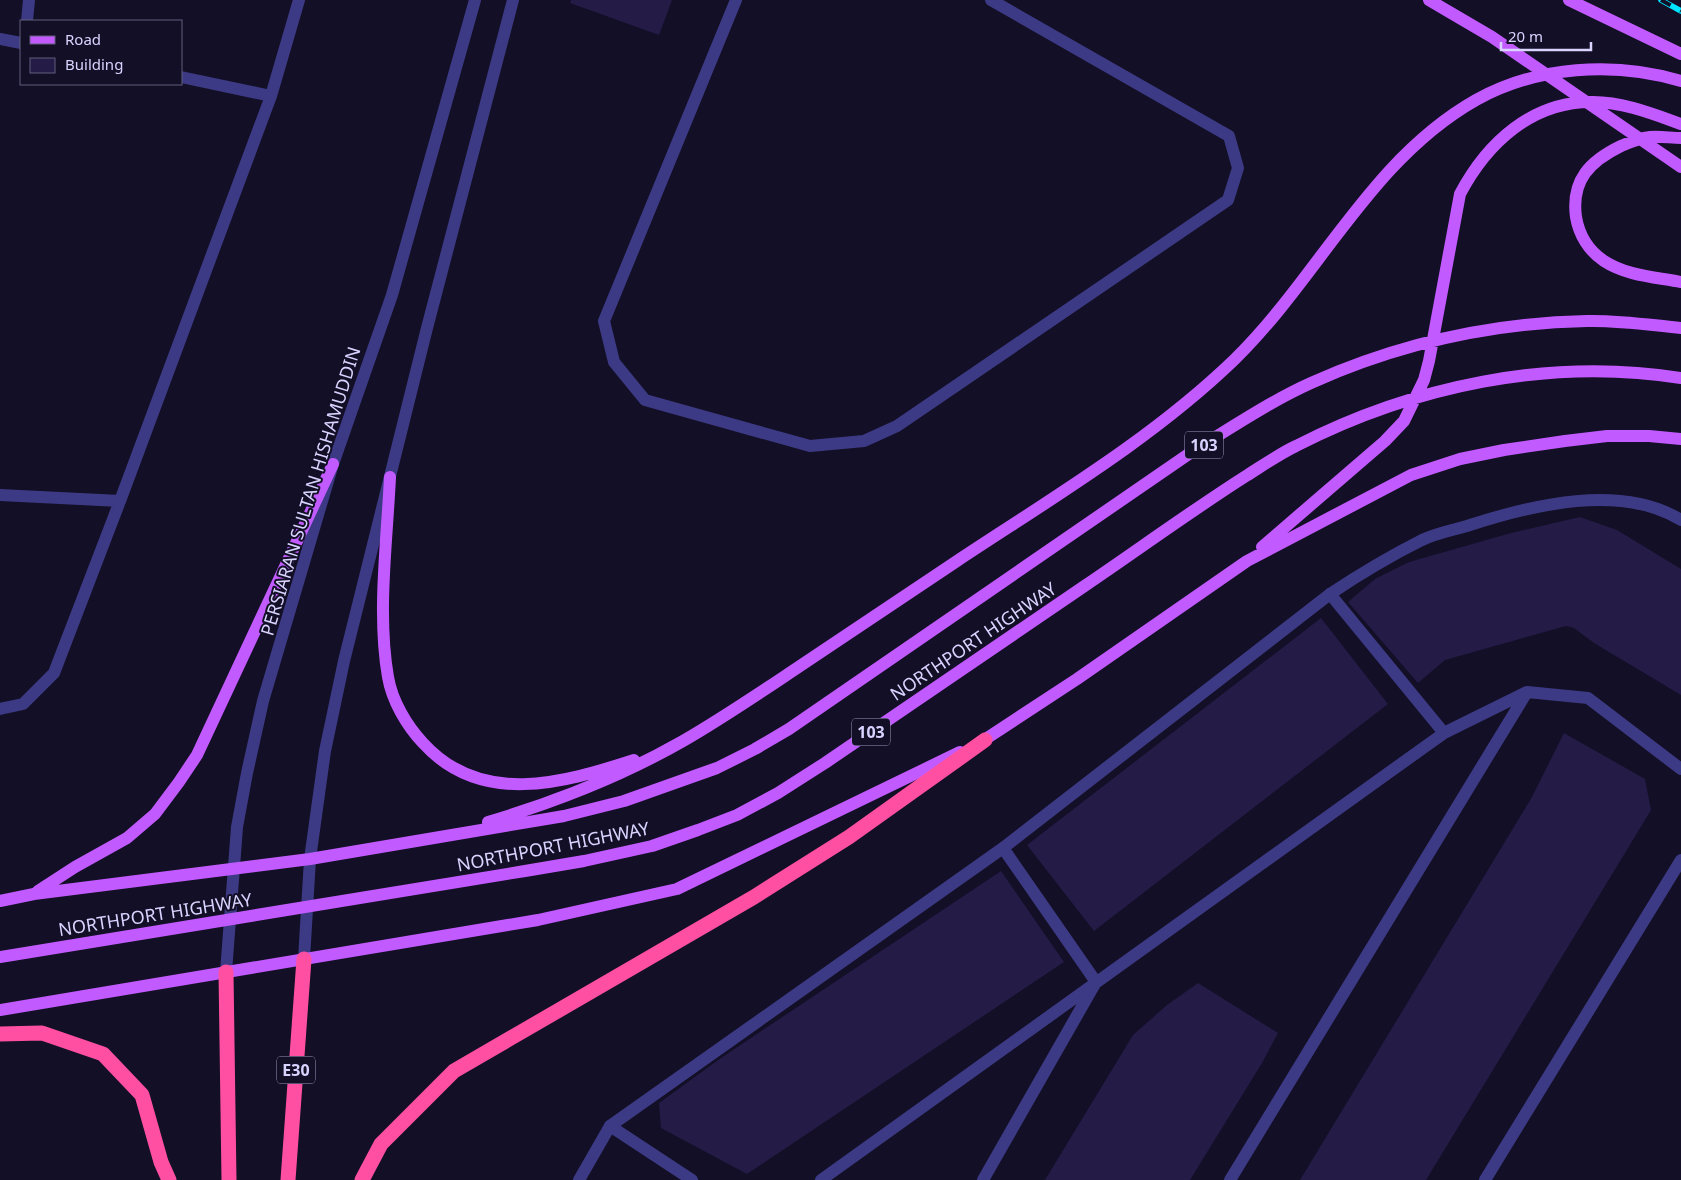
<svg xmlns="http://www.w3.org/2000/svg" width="1681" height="1180" font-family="'Noto Sans',sans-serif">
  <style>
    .building { fill: #241b47 }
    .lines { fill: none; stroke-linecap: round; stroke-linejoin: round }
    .service { stroke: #3d3a85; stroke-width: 12 }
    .minor { stroke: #3d3a85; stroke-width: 12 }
    .tertiary { stroke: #3d3a85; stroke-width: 12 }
    .primary { stroke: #c25bff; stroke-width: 12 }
    .motorway { stroke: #ff4fa3; stroke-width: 15 }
    .rail-casing { stroke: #00e5ff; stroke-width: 5.5 }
    .rail { stroke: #130f26; stroke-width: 4; stroke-dasharray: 11; stroke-linecap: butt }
    .labels { text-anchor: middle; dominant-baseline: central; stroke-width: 4; stroke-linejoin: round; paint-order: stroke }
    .shield { fill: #130f26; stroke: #9e99be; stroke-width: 1 }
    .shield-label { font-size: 16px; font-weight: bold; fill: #d9d4ff }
    .street-label { font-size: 18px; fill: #d9d4ff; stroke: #130f26 }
  </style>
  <rect width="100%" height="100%" fill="#130f26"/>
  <!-- building -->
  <path class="building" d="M 571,0 L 672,0 L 659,35 L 570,3 Z
    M 1580,517 L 1617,530 L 1681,569 L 1681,695 L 1594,643 L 1574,628 L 1566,626 L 1445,660 L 1418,683 L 1348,602 L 1375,579 L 1409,562 L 1511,533 Z
    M 1321,618 L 1388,704 L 1094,931 L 1027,845 Z
    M 1564,733 L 1645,779 L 1651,810 L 1625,853 L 1426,1180 L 1300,1180 L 1532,797 Z
    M 1001,871 L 1064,962 L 747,1174 L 661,1128 L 659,1103 L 721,1058 Z
    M 1198,983 L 1278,1033 L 1262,1063 L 1190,1180 L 1045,1180 L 1133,1035 L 1167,1005 Z"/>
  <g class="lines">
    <!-- service -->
    <path class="service" d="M 736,0 L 604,321 L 614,362 L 645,400 L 810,446 L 864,441 L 897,426 L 1228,200 L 1238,168 L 1229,136 L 991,0
      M 27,21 L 29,0
      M 0,39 L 21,43
      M 181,77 L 271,96
      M 0,495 L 120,501
      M 1330,594 L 1444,733
      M 0,709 L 23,704 L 54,673 L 120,501 L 271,96 L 299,0
      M 610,1126 L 692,1180
      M 821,1180 L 1444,733 L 1527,692 L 1588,698 L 1681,769
      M 983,1180 L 1096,982 L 1003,848
      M 1230,1180 L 1527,692"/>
    <!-- minor -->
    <path class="minor" d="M 579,1180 L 610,1126 L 1003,848 L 1330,594 C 1360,574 1390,556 1422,540 C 1437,533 1454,530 1470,525 C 1532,505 1621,483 1681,520
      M 1485,1180 L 1681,860"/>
    <!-- tertiary -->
    <path class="tertiary" d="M 304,959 L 310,859 L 325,751 L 344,661 L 427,328 L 513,0
      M 226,972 L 237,827 L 247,773 L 263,701 L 333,464 L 392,295 L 475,0"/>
    <!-- primary -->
    <path class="primary" d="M 1429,0 L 1492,37 L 1681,167
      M 1569,0 L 1681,54
      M 1681,138 C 1671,138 1660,136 1650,137 C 1640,138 1630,142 1621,146 C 1590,161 1571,180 1576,217 C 1579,235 1589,251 1604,261 C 1627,276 1655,277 1681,282
      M 390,477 C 387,542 377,614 388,677 C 392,701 407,726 423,743 C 481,807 563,783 634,760
      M 1262,547 L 1385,441 L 1404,421 L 1424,380 L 1429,361 L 1460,194 C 1487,143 1532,101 1593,102 C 1623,102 1653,114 1681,124
      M 978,744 L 1077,679 L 1247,561 L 1411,475 L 1460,459 L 1504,450 L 1565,441 L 1607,436 L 1649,436 L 1681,439
      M 488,822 C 555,802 622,776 683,741 C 723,718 761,692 800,666 C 852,631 905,596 957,561 C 1052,498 1152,439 1234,360 C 1319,277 1370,160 1476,100 C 1537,66 1614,61 1681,81
      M 38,891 L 75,867 L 127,838 L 155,814 L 179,782 L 197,755 L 333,464
      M 0,901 L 34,894 L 310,859 L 564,816 L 624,801 L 717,768 L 755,749 L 789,729 L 1196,449 C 1234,426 1271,401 1311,383 C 1398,344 1492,323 1587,321 C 1618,320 1650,325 1681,328
      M 0,957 L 525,871 L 584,861 L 652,846 L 698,830 L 737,815 L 778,793 L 825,763 C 912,703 999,645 1086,585 C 1139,549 1191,511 1246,476 C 1262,466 1279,454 1296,446 C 1413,386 1550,357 1681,378
      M 0,1010 L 538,920 L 677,889 L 960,752"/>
    <!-- motorway -->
    <path class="motorway" d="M 226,972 L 229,1180
      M 0,1034 L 42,1033 L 103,1054 L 142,1095 L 161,1162 L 169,1180
      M 288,1180 L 304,959
      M 362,1180 L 381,1144 L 454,1071 L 754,897 L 849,837 L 985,740"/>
    <defs>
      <path id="rail" d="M 1661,0 L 1681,11"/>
    </defs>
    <!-- rail casing -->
    <use href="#rail" class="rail-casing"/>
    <!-- rail -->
    <use href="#rail" class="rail"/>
  </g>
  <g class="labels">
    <!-- shield labels -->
    <g class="shield">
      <rect x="1185" y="431.5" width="38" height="27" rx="4"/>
      <rect x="852" y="718.5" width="38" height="27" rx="4"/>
      <rect x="277" y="1056.5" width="38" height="27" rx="4"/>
    </g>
    <g class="shield-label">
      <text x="1204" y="445">103</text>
      <text x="871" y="732">103</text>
      <text x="296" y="1070">E30</text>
    </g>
    <!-- street labels -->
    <g class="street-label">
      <text transform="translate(310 491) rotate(-73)">PERSIARAN SULTAN HISHAMUDDIN</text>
      <text transform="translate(973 641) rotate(-34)">NORTHPORT HIGHWAY</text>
      <text transform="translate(553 846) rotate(-11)">NORTHPORT HIGHWAY</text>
      <text transform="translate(155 914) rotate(-9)">NORTHPORT HIGHWAY</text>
    </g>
  </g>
  <!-- legend -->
  <rect x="20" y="20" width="162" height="65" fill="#130f26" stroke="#625e7d"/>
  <rect x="30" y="36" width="25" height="8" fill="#c25bff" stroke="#625e7d"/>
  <text x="65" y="45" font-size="15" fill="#d9d4ff">Road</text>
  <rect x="30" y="58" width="25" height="15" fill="#241b47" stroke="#625e7d"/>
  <text x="65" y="70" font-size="15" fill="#d9d4ff">Building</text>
  <!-- scale -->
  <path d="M1501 42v8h90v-8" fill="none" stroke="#d9d4ff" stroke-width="2.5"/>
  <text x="1508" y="42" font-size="15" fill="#d9d4ff" stroke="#130f26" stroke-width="4" paint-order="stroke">20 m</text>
</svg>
